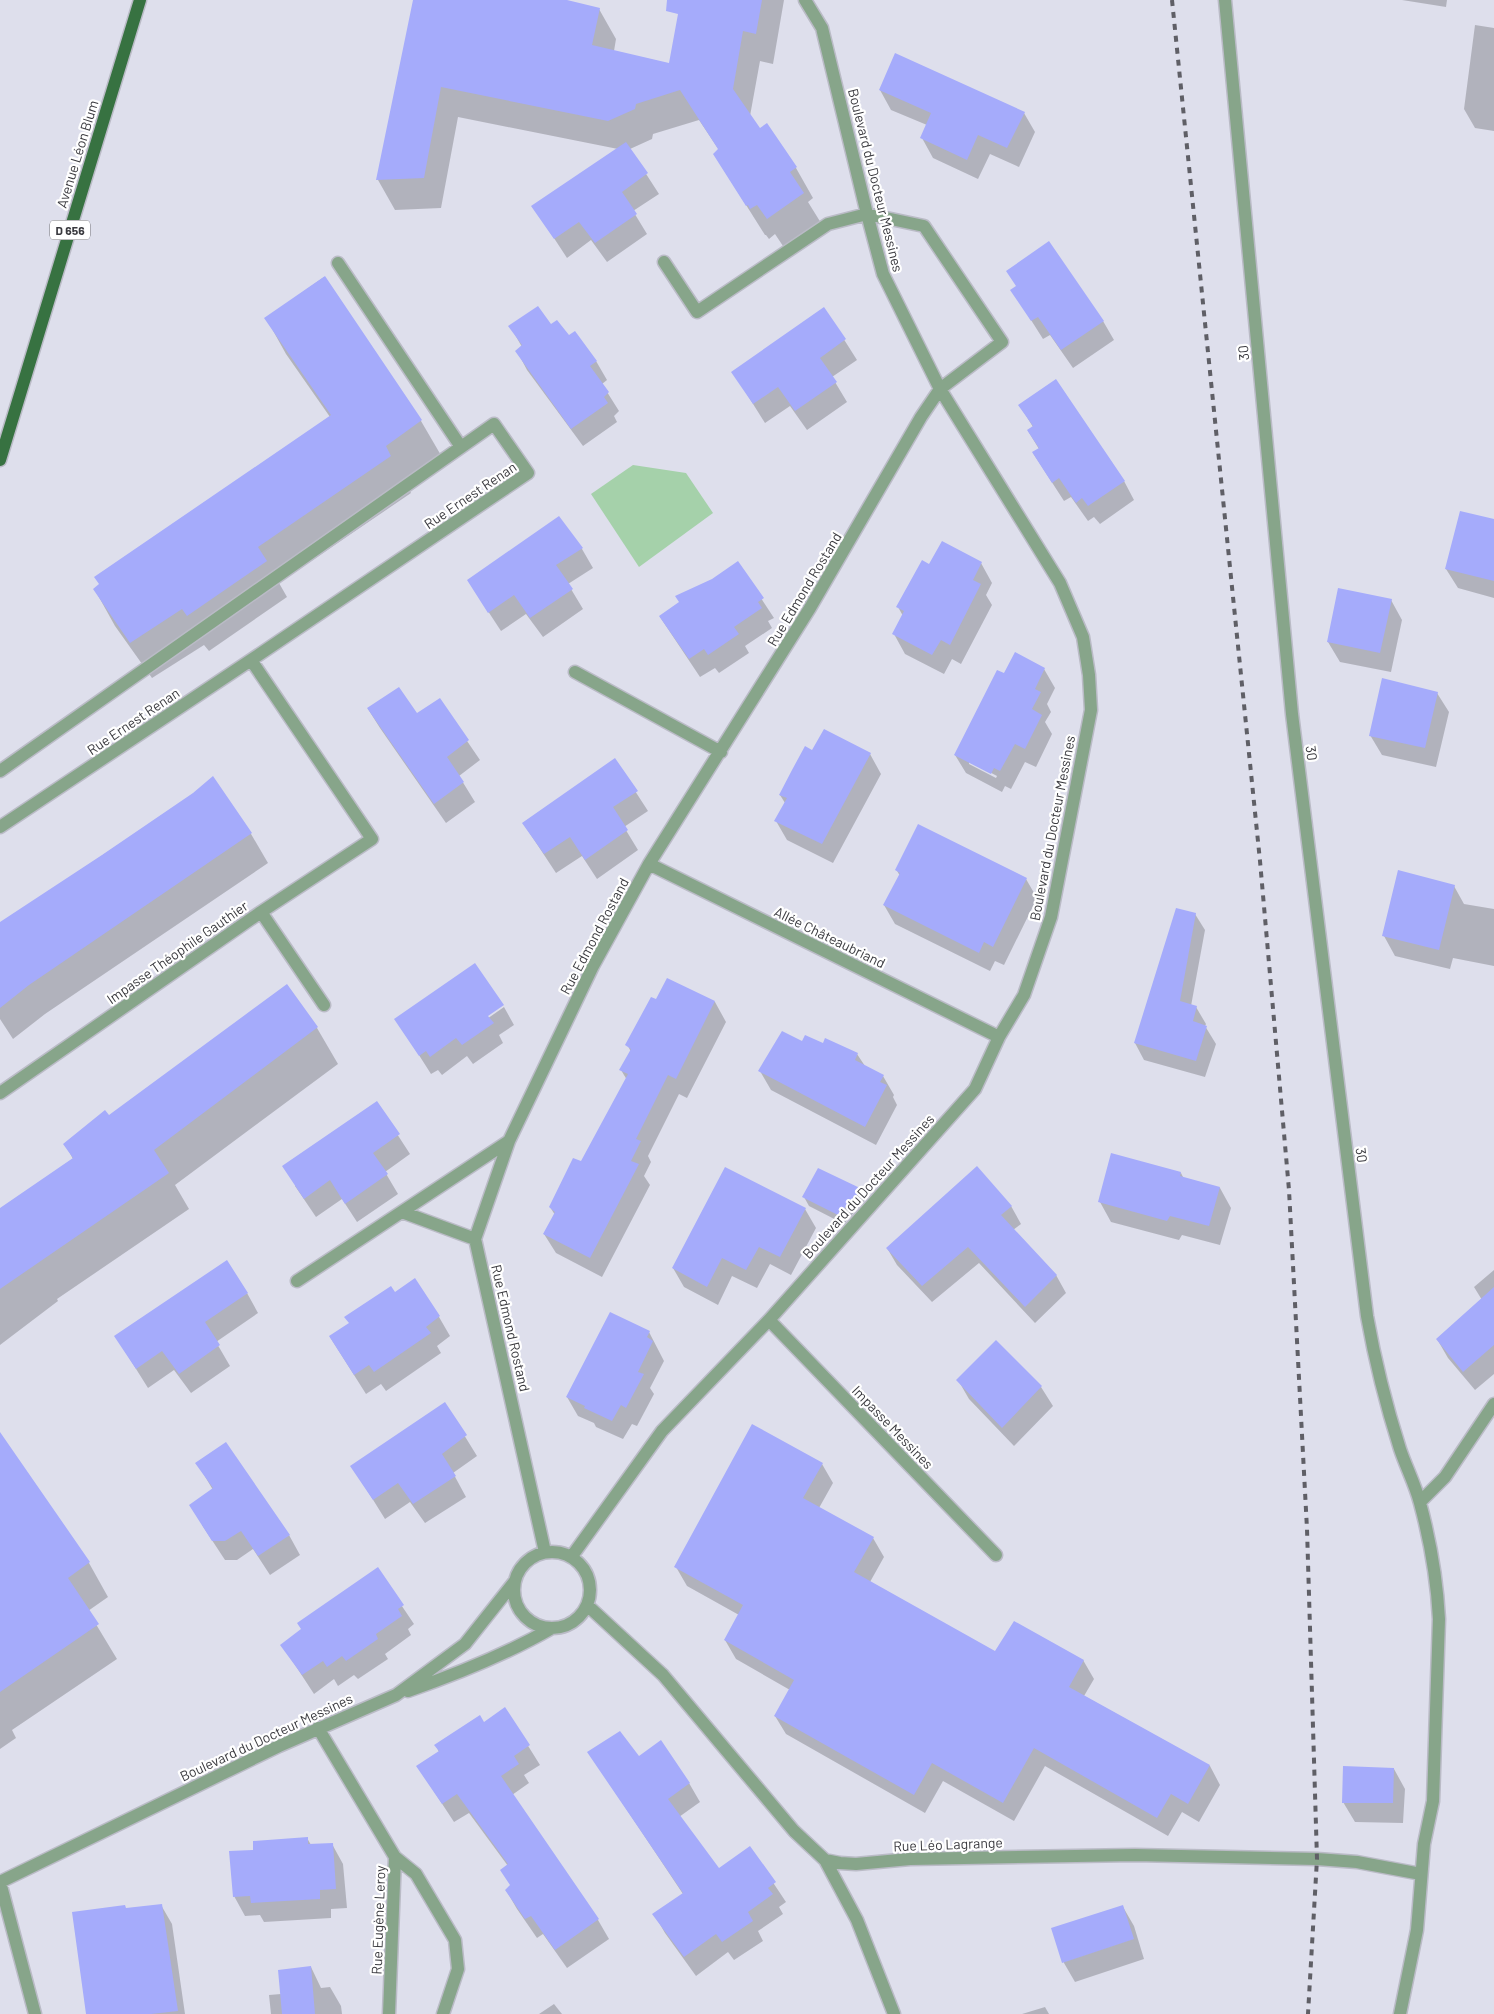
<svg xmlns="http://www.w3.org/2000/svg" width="1494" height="2014" font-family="Barlow,sans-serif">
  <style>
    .green { fill: #a5d1aa }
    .shadow { fill: #0003; fill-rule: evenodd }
    .building { fill: #a5abfb }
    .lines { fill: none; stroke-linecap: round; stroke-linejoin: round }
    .minor-casing { stroke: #babbc6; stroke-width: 15 }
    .major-casing { stroke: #babbc6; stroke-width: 15 }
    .minor { stroke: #87a58a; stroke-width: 12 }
    .major { stroke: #377241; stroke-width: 12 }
    .rail { stroke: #5f5f66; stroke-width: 4; stroke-dasharray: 6 6; stroke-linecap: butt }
    .labels { text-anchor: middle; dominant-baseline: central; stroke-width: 4.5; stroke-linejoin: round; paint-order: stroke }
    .shield { fill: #fff; stroke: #757579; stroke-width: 1 }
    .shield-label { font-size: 12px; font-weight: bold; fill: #3a3a3f }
    .street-label { font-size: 14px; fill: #3a3a3f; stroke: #fff }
  </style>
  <rect width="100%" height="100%" fill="#dedfec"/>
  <!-- green -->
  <path class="green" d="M 633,465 L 686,473 L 713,513 L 639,567 L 591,494 Z"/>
  <!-- shadow -->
  <path class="shadow" d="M 415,0 L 562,0 L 599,9 L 616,39 L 614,51 L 670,64 L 682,0 L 784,0 L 773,64 L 760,61 L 750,116 L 759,130 L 796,168 L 813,198 L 808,202 L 821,223 L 785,249 L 775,234 L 769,239 L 766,235 L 765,235 L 714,154 L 719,150 L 699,120 L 653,134 L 652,139 L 630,149 L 659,194 L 633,211 L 647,234 L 607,262 L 591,240 L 567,258 L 533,206 L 618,149 L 458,117 L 441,208 L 395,210 L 378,180 Z
    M 1402,0 L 1447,0 L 1446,7 Z
    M 1475,25 L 1494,28 L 1494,131 L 1475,128 L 1464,109 Z
    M 880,90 L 1024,113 L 1035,132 L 1019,167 L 990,154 L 978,179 L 933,158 L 922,138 L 927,125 L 891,110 Z
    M 324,277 L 421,421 L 442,457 L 406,483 L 411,493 L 279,583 L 287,597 L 209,651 L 204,645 L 152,678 L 115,626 L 95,590 L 330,417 L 286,354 L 266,318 Z
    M 1012,290 L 1103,321 L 1114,340 L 1073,368 L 1050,335 L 1043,339 Z
    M 824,308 L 857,360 L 832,377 L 847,402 L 807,430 L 790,406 L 765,423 L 733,372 Z
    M 510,326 L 550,326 L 568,337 L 596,361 L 607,380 L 602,384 L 619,411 L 614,416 L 617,422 L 583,446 L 527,370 L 517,351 L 522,347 Z
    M 1020,406 L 1124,481 L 1134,500 L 1100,524 L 1094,517 L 1088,521 L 1071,497 L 1064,501 L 1033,453 L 1039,449 L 1028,431 L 1033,427 Z
    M 559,518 L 582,549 L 593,568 L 568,584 L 583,609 L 543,637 L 526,614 L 501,631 L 480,599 Z
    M 1494,521 L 1494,598 L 1458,588 L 1446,569 Z
    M 738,563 L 774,618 L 768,621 L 772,628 L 745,646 L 749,653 L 719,673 L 715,668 L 700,677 L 660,617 Z
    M 981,563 L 992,583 L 986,595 L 992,605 L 961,664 L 952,659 L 944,674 L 905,654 L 894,634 L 903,616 L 898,607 L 929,566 Z
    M 1391,600 L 1402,620 L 1391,672 L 1340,662 L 1328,642 Z
    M 1016,654 L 1044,669 L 1055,688 L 1047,704 L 1051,712 L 1045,722 L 1052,734 L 1036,767 L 1025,762 L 1011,789 L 1005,786 L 1002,792 L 966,773 L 955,755 ZM 969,761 L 997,776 L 996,778 L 969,764 Z
    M 1437,693 L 1449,712 L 1436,767 L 1382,755 L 1370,735 Z
    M 439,700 L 480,760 L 459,776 L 475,802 L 446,823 L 380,728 L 368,709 L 417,715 Z
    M 813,751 L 870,754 L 881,774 L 833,863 L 787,840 L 776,821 L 785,803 L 780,795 Z
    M 615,760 L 648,811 L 624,827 L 638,850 L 597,879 L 582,856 L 556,873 L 523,823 Z
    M 213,778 L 251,834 L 268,863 L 45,1014 L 13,1039 L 0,1019 L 0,924 L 194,794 Z
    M 896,869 L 1026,879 L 1037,898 L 1004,965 L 995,961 L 990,971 L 895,924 L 884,905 L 900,876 Z
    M 1454,886 L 1464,904 L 1494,909 L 1494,966 L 1453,958 L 1450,969 L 1395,956 L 1384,936 Z
    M 1177,910 L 1195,914 L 1205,930 L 1191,1006 L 1196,1007 L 1206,1024 L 1205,1026 L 1216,1044 L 1205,1077 L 1144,1060 L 1135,1043 Z
    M 668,980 L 715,1002 L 726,1022 L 687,1098 L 679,1094 L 648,1156 L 651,1162 L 644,1176 L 650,1185 L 602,1277 L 556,1253 L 544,1234 L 555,1215 L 550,1207 L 581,1163 L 627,1080 L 621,1070 L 631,1052 L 627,1044 L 657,1001 Z
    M 287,985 L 317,1028 L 338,1064 L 175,1185 L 189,1209 L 57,1299 L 58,1301 L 0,1345 L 0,1209 L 73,1159 L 65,1144 L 108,1117 Z
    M 504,1007 L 514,1025 L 499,1035 L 503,1043 L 473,1064 L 467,1056 L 442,1075 L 438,1070 L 431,1074 L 396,1019 L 483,1019 L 484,1021 Z
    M 823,1045 L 857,1054 L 865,1066 L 883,1076 L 894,1095 L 893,1097 L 897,1105 L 876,1145 L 771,1090 L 760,1071 Z
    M 377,1103 L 410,1154 L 385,1172 L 398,1194 L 357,1222 L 342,1199 L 316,1217 L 295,1186 Z
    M 1181,1173 L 1184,1179 L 1220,1188 L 1231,1208 L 1220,1245 L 1182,1235 L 1179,1240 L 1111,1222 L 1100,1202 Z
    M 861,1190 L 866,1199 L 844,1224 L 809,1206 L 804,1197 Z
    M 1011,1206 L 1021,1224 L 1013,1230 L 1056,1275 L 1066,1293 L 1035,1323 L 979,1263 L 932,1302 L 897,1265 L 887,1248 Z
    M 805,1209 L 816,1228 L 791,1275 L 770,1264 L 757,1288 L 732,1276 L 718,1305 L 684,1287 L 673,1268 Z
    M 1494,1270 L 1494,1374 L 1475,1390 L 1448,1358 L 1437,1339 L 1482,1300 L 1474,1287 Z
    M 247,1293 L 258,1313 L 216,1342 L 230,1366 L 191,1393 L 174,1370 L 148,1388 L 116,1337 Z
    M 395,1294 L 439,1317 L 450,1336 L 437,1346 L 441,1353 L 386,1391 L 381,1384 L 366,1394 L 330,1337 Z
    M 649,1332 L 664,1361 L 650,1388 L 654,1394 L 637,1426 L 632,1424 L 623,1439 L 596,1427 L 594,1423 L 578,1416 L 567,1397 Z
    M 958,1380 L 1041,1387 L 1053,1406 L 1014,1446 L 969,1399 Z
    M 445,1404 L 477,1456 L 453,1473 L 466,1497 L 425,1523 L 410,1502 L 385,1519 L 352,1466 Z
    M 0,1434 L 89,1563 L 108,1597 L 88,1611 L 117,1659 L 12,1730 L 16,1738 L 0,1749 Z
    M 197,1463 L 289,1535 L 300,1555 L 270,1575 L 253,1549 L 237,1560 L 225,1560 L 202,1525 L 213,1490 Z
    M 822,1464 L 833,1483 L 819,1508 L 873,1538 L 884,1557 L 870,1582 L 995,1652 L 1083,1660 L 1094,1679 L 1084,1696 L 1210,1766 L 1220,1785 L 1199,1822 L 1182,1812 L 1168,1836 L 1045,1766 L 1014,1821 L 943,1781 L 925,1813 L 786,1734 L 775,1716 L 790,1690 L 736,1659 L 725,1640 L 739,1615 L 687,1586 L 676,1567 Z
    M 377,1569 L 414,1624 L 408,1629 L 411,1635 L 385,1654 L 388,1659 L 358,1679 L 354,1675 L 338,1686 L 334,1679 L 314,1694 L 282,1645 Z
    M 505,1709 L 540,1765 L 524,1775 L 529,1783 L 512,1795 L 598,1920 L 609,1939 L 567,1968 L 543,1934 L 537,1938 L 517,1909 L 506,1890 L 511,1886 L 508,1866 L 469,1813 L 454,1822 L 418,1767 L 439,1752 L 436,1746 L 484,1723 Z
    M 589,1753 L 638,1758 L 689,1783 L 700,1802 L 679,1817 L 718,1870 L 750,1848 L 786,1902 L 779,1907 L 783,1914 L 758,1931 L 763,1941 L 734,1960 L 728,1952 L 696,1976 L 665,1933 L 654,1914 L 683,1894 Z
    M 1394,1769 L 1405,1789 L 1403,1823 L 1355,1822 L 1343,1802 Z
    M 307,1838 L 311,1845 L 332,1844 L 343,1864 L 347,1908 L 331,1909 L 331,1918 L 264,1922 L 260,1915 L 245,1916 L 234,1896 Z
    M 161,1905 L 172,1924 L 185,2014 L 88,2014 L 126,1909 Z
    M 1123,1907 L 1134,1926 L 1144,1959 L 1075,1982 L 1064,1963 L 1053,1929 Z
    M 311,1967 L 321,1988 L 330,1987 L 341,2006 L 342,2014 L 271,2014 L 269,1995 L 281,1994 Z
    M 554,2004 L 562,2014 L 539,2014 Z
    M 1045,2007 L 1049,2014 L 1022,2014 Z"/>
  <!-- building -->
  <path class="building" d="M 413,0 L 567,0 L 600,8 L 592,45 L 669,63 L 678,14 L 666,11 L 667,0 L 762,0 L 756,34 L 743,31 L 733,89 L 760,128 L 767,123 L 797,167 L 790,172 L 804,193 L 767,219 L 757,205 L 750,209 L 748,205 L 746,206 L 713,154 L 718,149 L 680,90 L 636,104 L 635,109 L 608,121 L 441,87 L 424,178 L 376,180 Z
    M 895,53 L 1025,112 L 1007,148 L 978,135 L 967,160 L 920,138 L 931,113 L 879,90 Z
    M 626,142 L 648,173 L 622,192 L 637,214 L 595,243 L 579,222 L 554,239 L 531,206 Z
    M 1049,241 L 1104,321 L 1061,350 L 1038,317 L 1031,321 L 1010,290 L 1016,286 L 1006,271 Z
    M 325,276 L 422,420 L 386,446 L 391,456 L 258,547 L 267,561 L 187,616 L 182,609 L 130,643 L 93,589 L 99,584 L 94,577 L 331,415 L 264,318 Z
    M 538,306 L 551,324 L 557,320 L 569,335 L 575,331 L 597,361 L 590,366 L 609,392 L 604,397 L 608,403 L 571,429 L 515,351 L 522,345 L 508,326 Z
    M 824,307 L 846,339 L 820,358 L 837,382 L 795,411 L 778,387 L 753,404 L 731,372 Z
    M 1056,379 L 1125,481 L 1088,506 L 1082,498 L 1076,503 L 1059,478 L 1052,483 L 1032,452 L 1039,448 L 1027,430 L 1033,426 L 1018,405 Z
    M 1460,511 L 1494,519 L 1494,581 L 1445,569 Z
    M 559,516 L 583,548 L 556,565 L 573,589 L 530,618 L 514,595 L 488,613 L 467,580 Z
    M 942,541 L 982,562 L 973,580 L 981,584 L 950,645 L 941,640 L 932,655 L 892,634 L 904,611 L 896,607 L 922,560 L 929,564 Z
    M 738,561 L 764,598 L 758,602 L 762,608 L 734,627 L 739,634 L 708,655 L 704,649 L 689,659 L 659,616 L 679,602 L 675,596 L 712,579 Z
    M 1338,588 L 1392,599 L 1380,653 L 1327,642 Z
    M 1015,652 L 1045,668 L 1035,689 L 1041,692 L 1032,709 L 1042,715 L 1025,749 L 1015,744 L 1000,771 L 994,768 L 991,774 L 954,755 L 997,670 L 1004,673 Z
    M 1382,678 L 1438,692 L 1425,748 L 1369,736 Z
    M 399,687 L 417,713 L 440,698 L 469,740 L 447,757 L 464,782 L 434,804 L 367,708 Z
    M 824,729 L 871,753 L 822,844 L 774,821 L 787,798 L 779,795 L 792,770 L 805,746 L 812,750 Z
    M 615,758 L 638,791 L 613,807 L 628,830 L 585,860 L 570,837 L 544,854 L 522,823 Z
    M 213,776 L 252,833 L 29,985 L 0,1008 L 0,922 L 102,855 L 193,793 Z
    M 918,824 L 1027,878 L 993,947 L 984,942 L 979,953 L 883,905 L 900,873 L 895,870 Z
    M 1398,870 L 1455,885 L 1439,950 L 1382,936 Z
    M 1176,908 L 1196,913 L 1180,1001 L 1197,1006 L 1193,1021 L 1207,1026 L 1196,1061 L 1134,1043 Z
    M 475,963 L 504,1005 L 488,1016 L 494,1023 L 462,1045 L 456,1038 L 430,1057 L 426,1051 L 419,1056 L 394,1019 Z
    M 667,978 L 715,1001 L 676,1079 L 668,1075 L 636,1139 L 641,1141 L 631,1161 L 639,1164 L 590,1258 L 543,1234 L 555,1212 L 549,1207 L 573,1158 L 581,1161 L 628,1074 L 619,1070 L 631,1049 L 625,1045 L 651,997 L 656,999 Z
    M 287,984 L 318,1027 L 154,1150 L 169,1173 L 0,1289 L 0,1208 L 73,1158 L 63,1144 L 105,1110 L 109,1115 Z
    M 782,1031 L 802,1041 L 805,1035 L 823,1043 L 825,1038 L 858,1053 L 855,1060 L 884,1075 L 880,1082 L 887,1085 L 865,1127 L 758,1071 Z
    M 377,1101 L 400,1134 L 373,1153 L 388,1174 L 345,1204 L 330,1180 L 304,1199 L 282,1166 Z
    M 1111,1153 L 1181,1172 L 1180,1176 L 1220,1187 L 1209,1226 L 1170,1216 L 1167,1221 L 1098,1202 Z
    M 977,1166 L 1012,1206 L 1001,1215 L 1057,1275 L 1025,1307 L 968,1247 L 922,1286 L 886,1248 Z
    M 725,1167 L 806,1208 L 780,1257 L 759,1247 L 746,1270 L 722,1258 L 707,1287 L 672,1268 Z
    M 818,1168 L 862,1189 L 838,1215 L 802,1197 Z
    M 227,1260 L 248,1293 L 205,1322 L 220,1345 L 179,1374 L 162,1351 L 136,1369 L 114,1336 Z
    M 415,1278 L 440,1316 L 426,1327 L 431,1333 L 374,1372 L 369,1365 L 354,1375 L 329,1336 L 349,1323 L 344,1317 L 391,1286 L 395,1292 Z
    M 1494,1287 L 1494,1345 L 1463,1372 L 1436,1339 Z
    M 610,1312 L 650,1331 L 647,1337 L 653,1341 L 638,1372 L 644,1374 L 626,1408 L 621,1405 L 612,1421 L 584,1408 L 585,1406 L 566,1397 Z
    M 996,1340 L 1042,1386 L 1002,1428 L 956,1380 Z
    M 445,1402 L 467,1435 L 442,1454 L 456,1476 L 413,1504 L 398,1483 L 373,1500 L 350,1466 Z
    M 752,1424 L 823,1463 L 803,1498 L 874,1537 L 854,1572 L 995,1651 L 1014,1621 L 1084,1660 L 1069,1687 L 1210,1765 L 1188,1804 L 1171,1794 L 1157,1818 L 1034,1748 L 1003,1803 L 932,1763 L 914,1795 L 774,1716 L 794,1680 L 724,1640 L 743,1605 L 674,1567 Z
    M 0,1432 L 90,1562 L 68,1578 L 99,1624 L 0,1692 Z
    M 226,1442 L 290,1535 L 258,1556 L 241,1531 L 225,1541 L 212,1541 L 189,1505 L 213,1488 L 195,1463 Z
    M 378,1567 L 404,1605 L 398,1609 L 402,1616 L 376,1634 L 378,1639 L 346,1661 L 342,1656 L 327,1667 L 323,1661 L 302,1675 L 280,1645 L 301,1629 L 297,1623 Z
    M 505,1707 L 530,1745 L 514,1756 L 519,1764 L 501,1776 L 599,1919 L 555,1950 L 531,1916 L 525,1919 L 505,1890 L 510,1885 L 500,1870 L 508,1864 L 457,1794 L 442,1804 L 416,1766 L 439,1751 L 434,1745 L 480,1715 L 484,1722 Z
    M 620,1731 L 639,1756 L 661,1740 L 690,1783 L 668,1799 L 719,1868 L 750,1846 L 776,1882 L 768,1888 L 773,1894 L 748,1912 L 753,1921 L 722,1942 L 716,1934 L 684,1957 L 652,1914 L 683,1893 L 587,1752 Z
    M 1343,1766 L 1394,1768 L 1393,1803 L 1342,1803 Z
    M 308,1837 L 308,1844 L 333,1843 L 336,1889 L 320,1890 L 320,1899 L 251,1903 L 250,1896 L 233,1897 L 229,1851 L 253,1850 L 253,1841 Z
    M 162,1904 L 178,2011 L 151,2014 L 86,2014 L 72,1912 L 125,1905 L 126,1908 Z
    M 1123,1905 L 1134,1939 L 1062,1963 L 1051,1928 Z
    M 311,1966 L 315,2014 L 282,2014 L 278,1970 Z"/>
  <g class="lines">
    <defs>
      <path id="minor" d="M 1225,0 L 1292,714 L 1367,1316 C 1375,1361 1386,1405 1400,1449 C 1406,1467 1415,1484 1420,1503 C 1430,1540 1437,1580 1439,1619 L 1433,1801 L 1424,1844 L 1417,1930 L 1400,2014
        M 338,263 L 461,447
        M 575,672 L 721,752
        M 0,771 L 494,424 L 528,473 L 251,660 L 0,827
        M 649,864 L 999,1037
        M 261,912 L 324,1005
        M 0,1093 L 261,912 L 372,839 L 251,660
        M 402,1212 L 475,1239
        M 297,1281 L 509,1141
        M 769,1320 L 996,1555
        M 1420,1502 L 1445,1477 L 1494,1404
        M514 1590a38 38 0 1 1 76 0a38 38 0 1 1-76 0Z
        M 545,1552 L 475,1239 L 509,1141 L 593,966 L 649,864 L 810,608 L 921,417 L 940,389 L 1002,342 L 924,226 L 867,214 L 828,224 L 697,312 L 664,262
        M 572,1556 L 662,1431 L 769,1320 L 975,1089 L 999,1037 L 1024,995 L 1051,917 L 1091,710 L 1089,675 L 1083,637 L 1060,583 L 940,389 L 883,274 L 867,214 L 822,28 L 805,0
        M 587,1605 L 663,1675 L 794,1831 L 825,1860 L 840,1863 L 856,1864 L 910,1859 L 1135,1855 L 1317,1859 L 1357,1862 L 1421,1874
        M 408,1691 C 457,1674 507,1654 552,1628
        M 318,1728 L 395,1857 L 389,2014
        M 395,1857 L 416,1874 L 455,1940 L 458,1969 L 443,2014
        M 825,1860 L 857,1920 L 894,2014
        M 35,2014 L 0,1882 L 279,1746 L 396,1695 L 465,1644 L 515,1581"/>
      <path id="major" d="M 0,460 L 140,0"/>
    </defs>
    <!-- minor casing -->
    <use href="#minor" class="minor-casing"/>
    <!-- major casing -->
    <use href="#major" class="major-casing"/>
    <!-- minor -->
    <use href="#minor" class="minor"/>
    <!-- major -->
    <use href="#major" class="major"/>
    <!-- rail -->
    <path class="rail" d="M 1172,0 L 1260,861 L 1289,1190 L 1307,1529 L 1317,1859 L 1308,2014"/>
  </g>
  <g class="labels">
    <!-- shield labels -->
    <rect class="shield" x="50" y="220.5" width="40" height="19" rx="4"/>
    <g class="shield-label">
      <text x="70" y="230">D 656</text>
    </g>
    <!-- street labels -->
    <g class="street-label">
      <text transform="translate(77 154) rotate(-73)">Avenue Léon Blum</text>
      <text transform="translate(876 180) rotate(76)">Boulevard du Docteur Messines</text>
      <text transform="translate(1243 353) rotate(-95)">30</text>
      <text transform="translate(470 495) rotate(-34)">Rue Ernest Renan</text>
      <text transform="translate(804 589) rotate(-59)">Rue Edmond Rostand</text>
      <text transform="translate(133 721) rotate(-34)">Rue Ernest Renan</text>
      <text transform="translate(1312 753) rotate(83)">30</text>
      <text transform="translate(1052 828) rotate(-79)">Boulevard du Docteur Messines</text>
      <text transform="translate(594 936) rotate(-62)">Rue Edmond Rostand</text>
      <text transform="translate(830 937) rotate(26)">Allée Châteaubriand</text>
      <text transform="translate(177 952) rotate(-35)">Impasse Théophile Gauthier</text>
      <text transform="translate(1362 1155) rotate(83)">30</text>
      <text transform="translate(868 1186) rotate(-48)">Boulevard du Docteur Messines</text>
      <text transform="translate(511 1328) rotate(77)">Rue Edmond Rostand</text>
      <text transform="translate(893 1427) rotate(46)">Impasse Messines</text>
      <text transform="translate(266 1737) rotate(-25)">Boulevard du Docteur Messines</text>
      <text transform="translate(948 1844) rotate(-2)">Rue Léo Lagrange</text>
      <text transform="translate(378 1920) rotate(-88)">Rue Eugène Leroy</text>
    </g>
  </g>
</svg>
